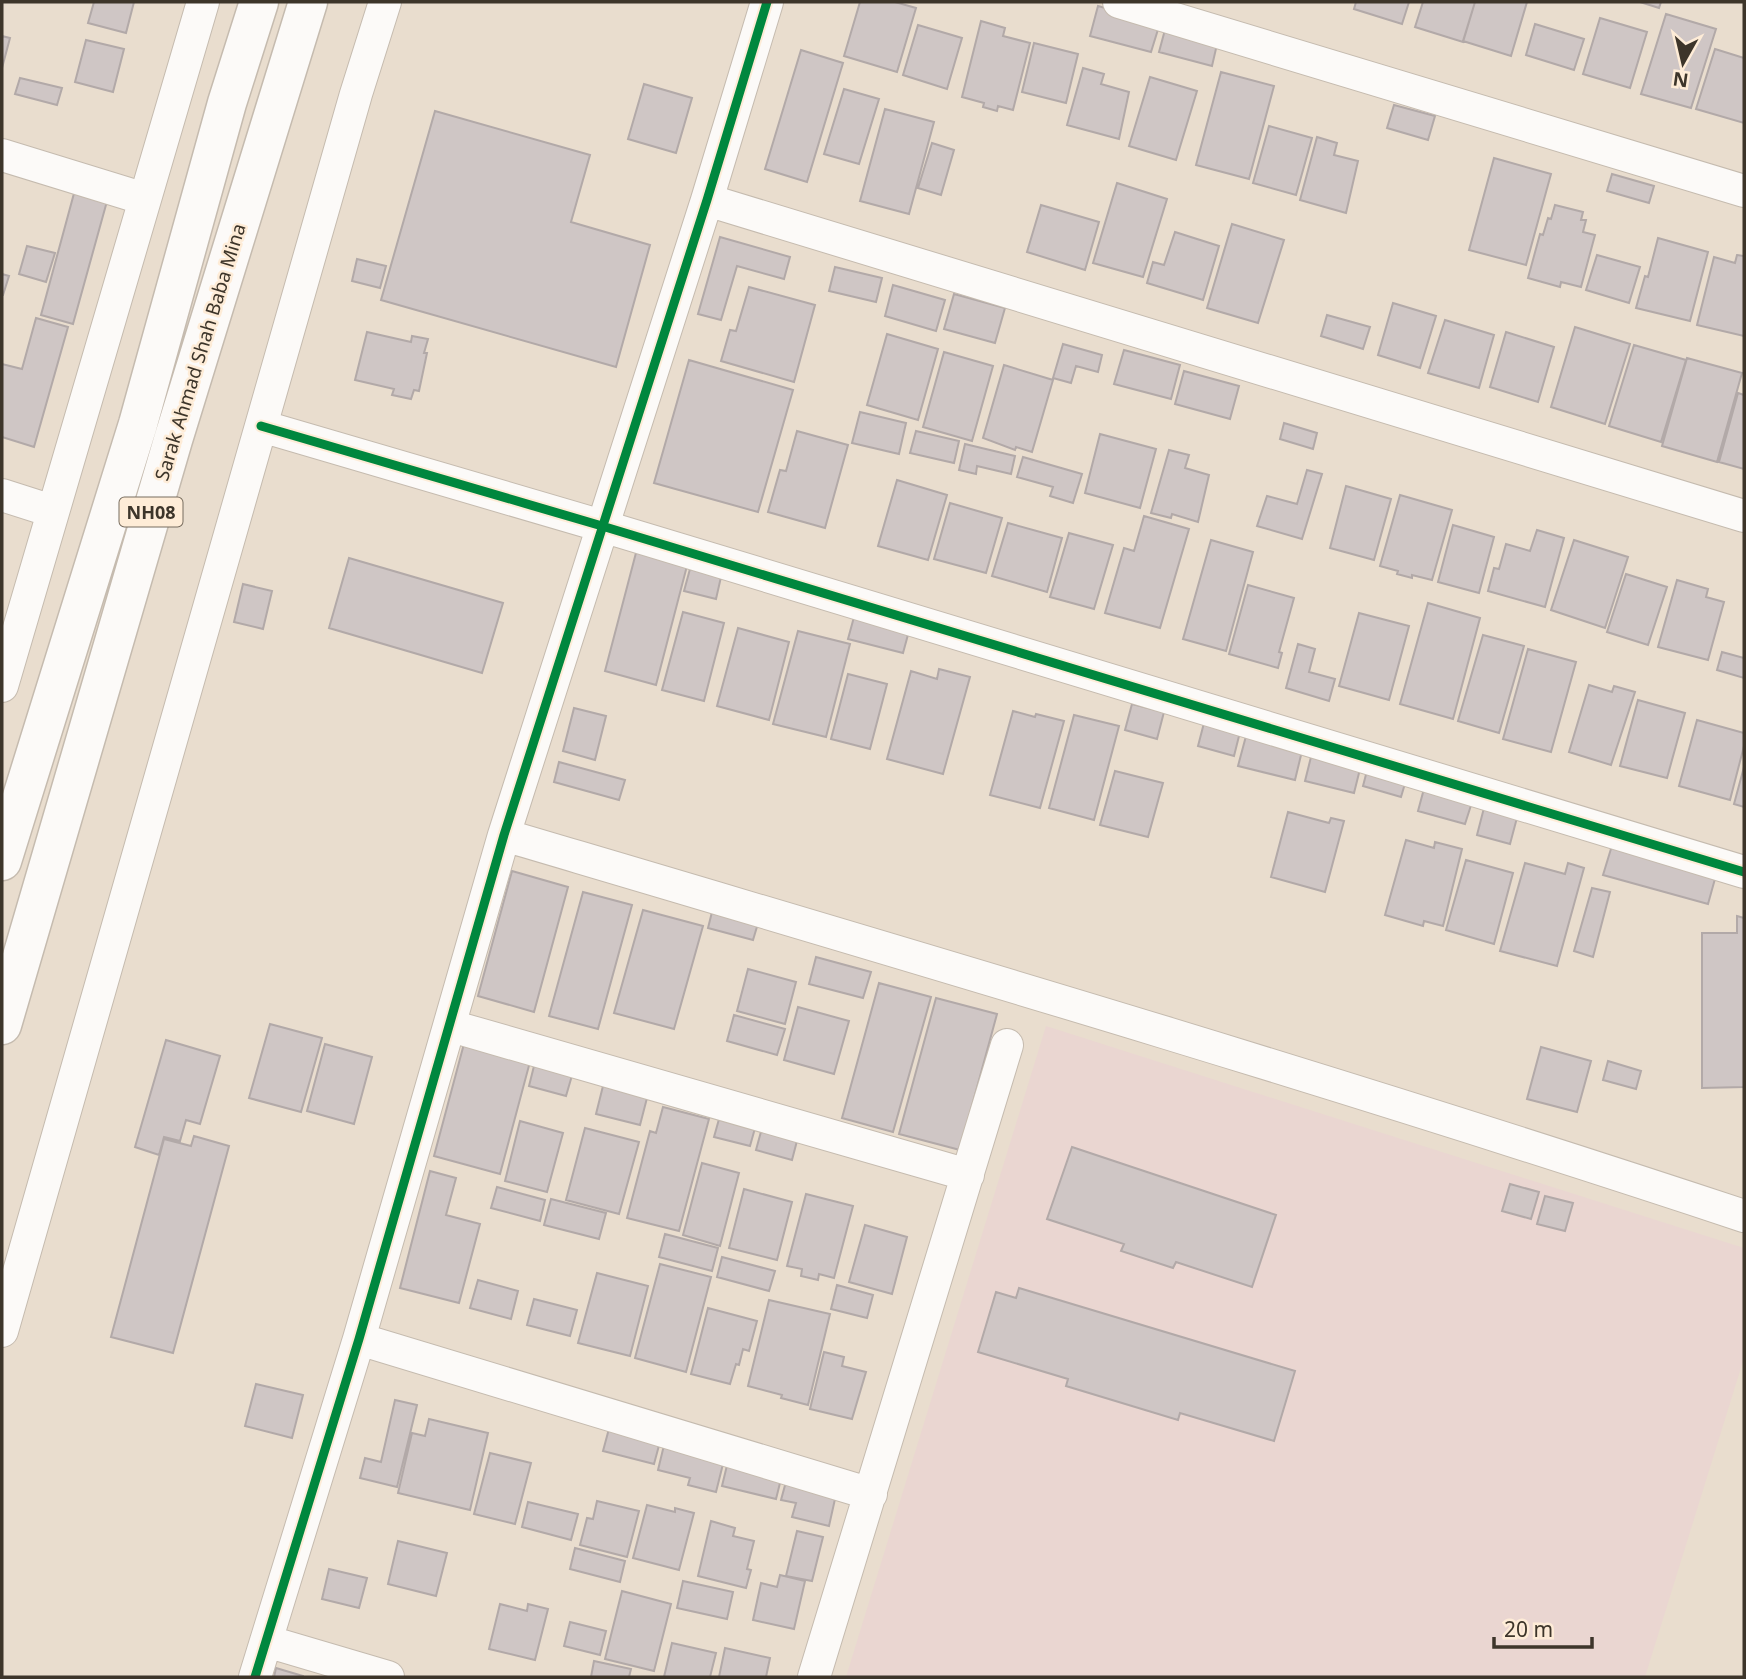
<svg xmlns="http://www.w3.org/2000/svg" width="1746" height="1679" font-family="'Noto Sans',sans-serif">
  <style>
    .education { fill: #ead6d1 }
    .building { fill: #cfc6c5; stroke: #b2a9a8; stroke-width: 2 }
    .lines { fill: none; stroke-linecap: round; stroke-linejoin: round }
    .street-casing { stroke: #c5bbaf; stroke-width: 34 }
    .highway-casing { stroke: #c5bbaf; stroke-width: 41 }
    .street { stroke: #fcfaf8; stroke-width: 32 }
    .highway { stroke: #fcfaf8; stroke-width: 38 }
    .cycleway-casing { stroke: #feecd7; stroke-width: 13 }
    .cycleway { stroke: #00873e; stroke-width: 9 }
    .labels { text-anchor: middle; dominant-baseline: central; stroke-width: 5; stroke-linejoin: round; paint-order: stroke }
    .shield { fill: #feecd7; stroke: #776c5e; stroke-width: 2 }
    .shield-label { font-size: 18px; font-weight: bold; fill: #3d352a }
    .street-label { font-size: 19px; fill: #3d352a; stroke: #feecd7 }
  </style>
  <rect width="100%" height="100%" fill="#e9ddce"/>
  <!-- education -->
  <path class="education" d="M 1046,1026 L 1744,1248 L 1744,1358 L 1645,1677 L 846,1677 Z"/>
  <!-- building -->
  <path class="building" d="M 94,2 L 134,2 L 126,33 L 88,23 Z
    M 860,2 L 895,2 L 916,8 L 897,72 L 844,56 Z
    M 1356,2 L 1409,2 L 1402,24 L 1354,9 Z
    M 1423,2 L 1475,2 L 1463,42 L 1415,27 Z
    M 1475,2 L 1527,2 L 1511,56 L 1463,41 Z
    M 1640,2 L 1661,2 L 1659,8 Z
    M 1098,6 L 1160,23 L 1151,52 L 1090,36 Z
    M 1666,14 L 1716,29 L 1691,108 L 1641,94 Z
    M 1600,18 L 1647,32 L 1630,88 L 1583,74 Z
    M 981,21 L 1005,28 L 1003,36 L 1030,43 L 1013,110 L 998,106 L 997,111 L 983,107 L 984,103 L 962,97 Z
    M 1535,24 L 1584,39 L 1574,70 L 1526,55 Z
    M 918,25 L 962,38 L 947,89 L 903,75 Z
    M 1166,26 L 1218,40 L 1212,66 L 1159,52 Z
    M 2,36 L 10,38 L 2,68 Z
    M 86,40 L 124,49 L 113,92 L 75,82 Z
    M 1034,43 L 1078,54 L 1066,103 L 1022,92 Z
    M 1715,49 L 1744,58 L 1744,123 L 1696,109 Z
    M 801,50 L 843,63 L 807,182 L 765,169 Z
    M 1083,68 L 1104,74 L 1101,84 L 1129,92 L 1119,139 L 1067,125 Z
    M 1221,72 L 1274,86 L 1249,179 L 1196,165 Z
    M 1150,77 L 1197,91 L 1176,160 L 1129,146 Z
    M 20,78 L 62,88 L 57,105 L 15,94 Z
    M 644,84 L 692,98 L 676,153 L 628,139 Z
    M 844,89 L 879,99 L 859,164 L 824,154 Z
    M 1394,105 L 1435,116 L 1428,140 L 1387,128 Z
    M 885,109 L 934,122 L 909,214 L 860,201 Z
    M 435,111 L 590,155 L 571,222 L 650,245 L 616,367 L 381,300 Z
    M 1269,126 L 1312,138 L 1296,195 L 1253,183 Z
    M 1317,137 L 1337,143 L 1334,155 L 1358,161 L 1346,213 L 1300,200 Z
    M 932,143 L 954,150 L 941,195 L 918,188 Z
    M 1494,158 L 1551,174 L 1526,265 L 1469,250 Z
    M 1612,174 L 1654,186 L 1649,203 L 1607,191 Z
    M 1117,183 L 1167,199 L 1143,277 L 1093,263 Z
    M 76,186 L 109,194 L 73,324 L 41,315 Z
    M 1041,205 L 1099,222 L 1085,270 L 1027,252 Z
    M 1555,205 L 1583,212 L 1581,220 L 1586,220 L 1583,232 L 1595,235 L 1581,287 L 1561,282 L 1560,287 L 1528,278 L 1540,234 L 1543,235 L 1548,218 L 1551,219 Z
    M 1232,224 L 1284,240 L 1258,323 L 1207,308 Z
    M 1175,232 L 1219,246 L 1203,300 L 1147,283 L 1153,262 L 1164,265 Z
    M 720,237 L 790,257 L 784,279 L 737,266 L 721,320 L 698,314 Z
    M 1658,238 L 1708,252 L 1690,321 L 1636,308 L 1645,276 L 1648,277 Z
    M 27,246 L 55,253 L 46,282 L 19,274 Z
    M 1597,255 L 1640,267 L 1629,303 L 1586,290 Z
    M 1737,255 L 1744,256 L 1744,336 L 1697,325 L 1714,257 L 1735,263 Z
    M 357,259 L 386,266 L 380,288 L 352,281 Z
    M 835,267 L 882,278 L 876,302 L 829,291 Z
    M 2,274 L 9,276 L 3,295 L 2,295 Z
    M 893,285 L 945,300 L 936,331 L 885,316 Z
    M 749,287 L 815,305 L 794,382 L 721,361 L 730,330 L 736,331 Z
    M 954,294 L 1005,308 L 995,343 L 944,329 Z
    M 1393,303 L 1436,316 L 1420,368 L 1378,355 Z
    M 1327,315 L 1370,327 L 1363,349 L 1321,336 Z
    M 36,318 L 68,327 L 34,447 L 2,437 L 2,364 L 22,369 Z
    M 1445,320 L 1494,335 L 1479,388 L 1428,373 Z
    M 1575,327 L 1630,344 L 1605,424 L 1551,407 Z
    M 367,332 L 411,342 L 412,336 L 428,339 L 424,353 L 427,353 L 419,391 L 414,390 L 411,399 L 392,395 L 394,389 L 355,380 Z
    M 1506,332 L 1554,347 L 1538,402 L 1490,387 Z
    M 887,334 L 938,349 L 918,420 L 867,405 Z
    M 1063,344 L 1102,355 L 1098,372 L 1076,366 L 1071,383 L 1053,378 Z
    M 1634,345 L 1686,360 L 1661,442 L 1609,426 Z
    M 1124,350 L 1180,365 L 1171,399 L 1114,384 Z
    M 944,352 L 993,366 L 972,441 L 923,427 Z
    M 1687,358 L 1742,373 L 1717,462 L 1662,446 Z
    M 689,360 L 793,390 L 758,512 L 654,483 Z
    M 1004,365 L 1053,380 L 1032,452 L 1016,447 L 1015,450 L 983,438 Z
    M 1184,371 L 1239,386 L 1230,419 L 1175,404 Z
    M 1738,393 L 1744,395 L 1744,469 L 1719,462 Z
    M 860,412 L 906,423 L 899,454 L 852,443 Z
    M 1284,423 L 1317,433 L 1313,449 L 1280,439 Z
    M 797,431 L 848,445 L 825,528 L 768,512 L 780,470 L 786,471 Z
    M 916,431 L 959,441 L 954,463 L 910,453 Z
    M 1100,434 L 1156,449 L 1140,508 L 1085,493 Z
    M 965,444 L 1015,456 L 1011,474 L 977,466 L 976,474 L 959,470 Z
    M 1169,450 L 1189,455 L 1185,468 L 1209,475 L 1198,522 L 1172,514 L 1171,518 L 1151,513 Z
    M 1023,457 L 1082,474 L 1073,503 L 1050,496 L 1053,487 L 1017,477 Z
    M 1307,470 L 1322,474 L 1302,539 L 1257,526 L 1267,496 L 1297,504 Z
    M 897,480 L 947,495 L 928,560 L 878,546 Z
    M 1346,486 L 1391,499 L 1374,560 L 1330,548 Z
    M 1400,495 L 1452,510 L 1432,580 L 1412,575 L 1412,578 L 1397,574 L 1398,571 L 1380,566 Z
    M 950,503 L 1002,518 L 986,573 L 934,559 Z
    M 1144,516 L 1189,529 L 1160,628 L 1105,613 L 1124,548 L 1134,551 Z
    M 1008,523 L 1062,538 L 1047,592 L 992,576 Z
    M 1453,525 L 1494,537 L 1479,593 L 1438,582 Z
    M 1537,530 L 1564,538 L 1545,607 L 1488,591 L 1494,568 L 1499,569 L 1506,544 L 1530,551 Z
    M 1069,533 L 1113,545 L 1094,609 L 1050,597 Z
    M 1211,540 L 1253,552 L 1226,651 L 1183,639 Z
    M 1574,540 L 1628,557 L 1605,628 L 1551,610 Z
    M 637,549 L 688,562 L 656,685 L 605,671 Z
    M 349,558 L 503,603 L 482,673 L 329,628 Z
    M 690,569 L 721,577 L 716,599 L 684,591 Z
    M 1626,574 L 1667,587 L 1648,645 L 1607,632 Z
    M 1677,580 L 1708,589 L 1706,597 L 1724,602 L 1708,660 L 1658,647 Z
    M 243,584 L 272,591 L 263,629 L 234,622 Z
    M 1248,585 L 1294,598 L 1279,652 L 1282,653 L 1278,668 L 1229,654 Z
    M 1428,603 L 1480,618 L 1453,719 L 1400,704 Z
    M 683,612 L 724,623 L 704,701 L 662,690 Z
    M 1359,613 L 1409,626 L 1389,700 L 1339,686 Z
    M 854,617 L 909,631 L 903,653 L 848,639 Z
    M 738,628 L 789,642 L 769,720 L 717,706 Z
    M 798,631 L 850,644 L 826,737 L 773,724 Z
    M 1483,635 L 1524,646 L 1499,733 L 1458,721 Z
    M 1298,644 L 1315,649 L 1309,672 L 1335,679 L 1329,701 L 1286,688 Z
    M 1528,649 L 1576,662 L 1551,752 L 1503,739 Z
    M 1722,652 L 1744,658 L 1744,678 L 1717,670 Z
    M 939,669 L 970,677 L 943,774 L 887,759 L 911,671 L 937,679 Z
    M 848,674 L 887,684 L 870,749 L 831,739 Z
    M 1589,685 L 1612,692 L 1614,686 L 1635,692 L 1611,765 L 1569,752 Z
    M 1638,700 L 1685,713 L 1667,778 L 1620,766 Z
    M 1132,704 L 1164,712 L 1157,739 L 1125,730 Z
    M 574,708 L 606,716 L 595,760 L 563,751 Z
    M 1013,711 L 1035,717 L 1036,714 L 1064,721 L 1040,808 L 990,795 Z
    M 1074,715 L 1119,726 L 1094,820 L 1049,808 Z
    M 1697,720 L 1744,733 L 1744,746 L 1730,800 L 1679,786 Z
    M 1204,723 L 1240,732 L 1234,756 L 1198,746 Z
    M 1246,736 L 1302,751 L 1295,780 L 1238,766 Z
    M 1312,753 L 1361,765 L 1354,793 L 1305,781 Z
    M 1370,759 L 1409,770 L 1401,797 L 1363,786 Z
    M 559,762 L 625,780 L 619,800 L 554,782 Z
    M 1744,767 L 1744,807 L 1734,804 Z
    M 1115,771 L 1163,783 L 1148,837 L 1100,825 Z
    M 1425,785 L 1473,799 L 1465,824 L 1418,811 Z
    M 1485,804 L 1518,814 L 1510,844 L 1477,835 Z
    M 1288,812 L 1329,823 L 1331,818 L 1344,821 L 1325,892 L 1271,877 Z
    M 1614,839 L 1718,868 L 1708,904 L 1603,875 Z
    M 1406,840 L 1434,848 L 1435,842 L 1462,849 L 1443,926 L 1424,921 L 1423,926 L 1385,915 Z
    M 1466,860 L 1513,873 L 1494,944 L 1446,930 Z
    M 1525,863 L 1565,874 L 1568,863 L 1584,868 L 1557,966 L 1500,951 Z
    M 512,871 L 568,887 L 534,1012 L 478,996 Z
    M 1592,888 L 1610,892 L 1593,957 L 1574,951 Z
    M 583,892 L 632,905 L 598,1029 L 549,1016 Z
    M 713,908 L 759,920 L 753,940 L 708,928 Z
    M 643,910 L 703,926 L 674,1029 L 614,1013 Z
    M 1737,916 L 1744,918 L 1744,1087 L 1702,1088 L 1702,933 L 1737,933 Z
    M 816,957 L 871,972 L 863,998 L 809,984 Z
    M 748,969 L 796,982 L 785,1024 L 737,1011 Z
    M 879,983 L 931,997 L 893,1132 L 842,1118 Z
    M 936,998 L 997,1014 L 960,1150 L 899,1134 Z
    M 798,1007 L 849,1021 L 834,1074 L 784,1060 Z
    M 734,1015 L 785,1029 L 777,1055 L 727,1041 Z
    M 270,1024 L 322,1038 L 301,1112 L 249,1098 Z
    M 166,1040 L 220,1056 L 200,1124 L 186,1120 L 180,1141 L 164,1137 L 159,1155 L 135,1147 Z
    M 465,1040 L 531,1058 L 500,1174 L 434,1156 Z
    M 325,1044 L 372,1057 L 354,1124 L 307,1111 Z
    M 1541,1047 L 1591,1061 L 1577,1112 L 1527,1099 Z
    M 1608,1061 L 1641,1071 L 1636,1089 L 1603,1080 Z
    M 535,1062 L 573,1072 L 566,1096 L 529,1086 Z
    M 603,1086 L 647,1098 L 640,1125 L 596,1114 Z
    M 663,1107 L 709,1119 L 679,1231 L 627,1218 L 650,1131 L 656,1133 Z
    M 721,1112 L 757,1121 L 750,1146 L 714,1137 Z
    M 520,1121 L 563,1133 L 547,1192 L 505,1181 Z
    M 585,1128 L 639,1142 L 619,1214 L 566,1200 Z
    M 762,1128 L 798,1137 L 792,1160 L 756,1150 Z
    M 194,1136 L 229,1146 L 173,1353 L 111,1337 L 164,1139 L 191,1146 Z
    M 1072,1147 L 1276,1215 L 1252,1287 L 1176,1262 L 1173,1268 L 1121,1251 L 1124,1244 L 1047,1219 Z
    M 702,1163 L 739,1173 L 720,1246 L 683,1235 Z
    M 430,1171 L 456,1178 L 446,1215 L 480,1224 L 459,1303 L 400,1288 Z
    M 1510,1184 L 1539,1192 L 1531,1219 L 1502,1211 Z
    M 497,1187 L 545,1200 L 540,1221 L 491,1208 Z
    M 744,1189 L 792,1202 L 777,1260 L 729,1248 Z
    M 806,1194 L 853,1206 L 834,1278 L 819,1274 L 818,1280 L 801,1276 L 802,1269 L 787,1266 Z
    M 1545,1196 L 1573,1203 L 1565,1231 L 1537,1224 Z
    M 551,1199 L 606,1213 L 599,1239 L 544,1225 Z
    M 865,1225 L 907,1237 L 892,1294 L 849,1282 Z
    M 665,1234 L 718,1248 L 712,1271 L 659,1257 Z
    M 722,1257 L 775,1271 L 769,1291 L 717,1277 Z
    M 660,1264 L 711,1277 L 686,1372 L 635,1358 Z
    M 597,1273 L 648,1286 L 630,1356 L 578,1343 Z
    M 478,1280 L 518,1291 L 511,1319 L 470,1308 Z
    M 837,1285 L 873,1295 L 867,1318 L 831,1309 Z
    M 1019,1288 L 1295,1371 L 1274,1441 L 1180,1413 L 1178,1420 L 1066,1386 L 1068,1379 L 978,1352 L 996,1292 L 1016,1298 Z
    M 534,1299 L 577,1310 L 570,1336 L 527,1325 Z
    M 769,1300 L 830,1314 L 808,1405 L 781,1398 L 782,1395 L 748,1386 Z
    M 708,1308 L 757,1321 L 749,1351 L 743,1349 L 739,1365 L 736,1364 L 730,1384 L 691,1374 Z
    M 824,1352 L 844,1357 L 842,1366 L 866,1372 L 852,1419 L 810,1409 Z
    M 256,1384 L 303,1395 L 292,1438 L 245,1426 Z
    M 395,1400 L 417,1405 L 397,1487 L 360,1478 L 365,1458 L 381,1462 Z
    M 429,1419 L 488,1433 L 470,1510 L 398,1493 L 412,1433 L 425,1436 Z
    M 610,1425 L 661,1438 L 654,1464 L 603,1451 Z
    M 665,1441 L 725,1456 L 716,1492 L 688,1485 L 690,1478 L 658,1470 Z
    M 490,1453 L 531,1463 L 515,1524 L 474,1514 Z
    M 729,1457 L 783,1471 L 776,1499 L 722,1486 Z
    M 787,1478 L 837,1490 L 829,1526 L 792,1517 L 796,1503 L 781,1500 Z
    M 597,1501 L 639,1511 L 627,1557 L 580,1545 L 587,1518 L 593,1519 Z
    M 528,1502 L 578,1514 L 571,1540 L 522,1527 Z
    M 647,1505 L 675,1512 L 675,1508 L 694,1513 L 679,1570 L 633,1558 Z
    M 711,1521 L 735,1528 L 733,1536 L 754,1541 L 747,1569 L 751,1570 L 746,1588 L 698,1576 Z
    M 797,1531 L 823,1537 L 812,1581 L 786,1576 Z
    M 398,1541 L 447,1553 L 436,1596 L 388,1584 Z
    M 575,1548 L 625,1561 L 620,1582 L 570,1569 Z
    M 329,1569 L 367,1578 L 359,1608 L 322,1599 Z
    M 780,1575 L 805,1581 L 794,1629 L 753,1620 L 761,1583 L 777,1587 Z
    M 683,1581 L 733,1592 L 727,1619 L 677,1608 Z
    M 622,1591 L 671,1604 L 654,1671 L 605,1659 Z
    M 500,1604 L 527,1611 L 528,1604 L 548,1609 L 535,1660 L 489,1649 Z
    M 570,1622 L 606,1631 L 600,1655 L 564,1646 Z
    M 672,1643 L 716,1653 L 710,1677 L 664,1677 Z
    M 725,1648 L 770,1658 L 766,1677 L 719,1677 Z
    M 594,1661 L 631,1669 L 629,1677 L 591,1677 Z
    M 276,1668 L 303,1676 L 303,1677 L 274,1677 Z"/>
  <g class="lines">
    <defs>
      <path id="street" d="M 1119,2 L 1744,191
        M 2,155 L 145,199
        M 707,200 L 1744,516
        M 261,426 L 602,526 L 1744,872
        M 2,495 L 52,511
        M 2,686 L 203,2
        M 504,835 C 919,958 1334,1080 1744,1216
        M 451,1026 L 968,1175
        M 2,1331 L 356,94 L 385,2
        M 359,1339 L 871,1494
        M 266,1641 L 388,1677
        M 255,1677 L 359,1339 L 504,835 L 707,200 L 767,2
        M 814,1677 L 1007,1045"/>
      <path id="highway" d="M 2,861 L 138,424 L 227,103 L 259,2
        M 2,1025 L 173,440 L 308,2"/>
    </defs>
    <!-- street casing -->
    <use href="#street" class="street-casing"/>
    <!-- highway casing -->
    <use href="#highway" class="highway-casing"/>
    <!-- street -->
    <use href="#street" class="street"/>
    <!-- highway -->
    <use href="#highway" class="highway"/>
    <defs>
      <path id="cycleway" d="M 261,426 L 602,526 L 1744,872
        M 255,1677 L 359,1339 L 504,835 L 707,200 L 767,2"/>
    </defs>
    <!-- cycleway casing -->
    <use href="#cycleway" class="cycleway-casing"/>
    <!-- cycleway -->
    <use href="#cycleway" class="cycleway"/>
  </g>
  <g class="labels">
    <!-- shield labels -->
    <rect class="shield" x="119.5" y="497.5" width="63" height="29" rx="5"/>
    <g class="shield-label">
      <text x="151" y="512">NH08</text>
    </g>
    <!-- street labels -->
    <g class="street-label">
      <text transform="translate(200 352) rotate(-73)">Sarak Ahmad Shah Baba Mina</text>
    </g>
  </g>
  <!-- border -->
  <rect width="1746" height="1679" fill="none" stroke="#3d352a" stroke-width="7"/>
  <!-- north arrow -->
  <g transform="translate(1683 63) rotate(188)" stroke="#feecd7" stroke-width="5" paint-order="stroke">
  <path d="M0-5L12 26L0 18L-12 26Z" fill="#3d352a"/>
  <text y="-10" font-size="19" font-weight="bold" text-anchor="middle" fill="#3d352a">N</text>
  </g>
  <!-- scale -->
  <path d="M1494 1637v10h98v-10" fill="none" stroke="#3d352a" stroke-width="3.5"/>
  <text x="1504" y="1637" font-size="21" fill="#3d352a" stroke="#feecd7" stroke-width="5" paint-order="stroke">20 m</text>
</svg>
